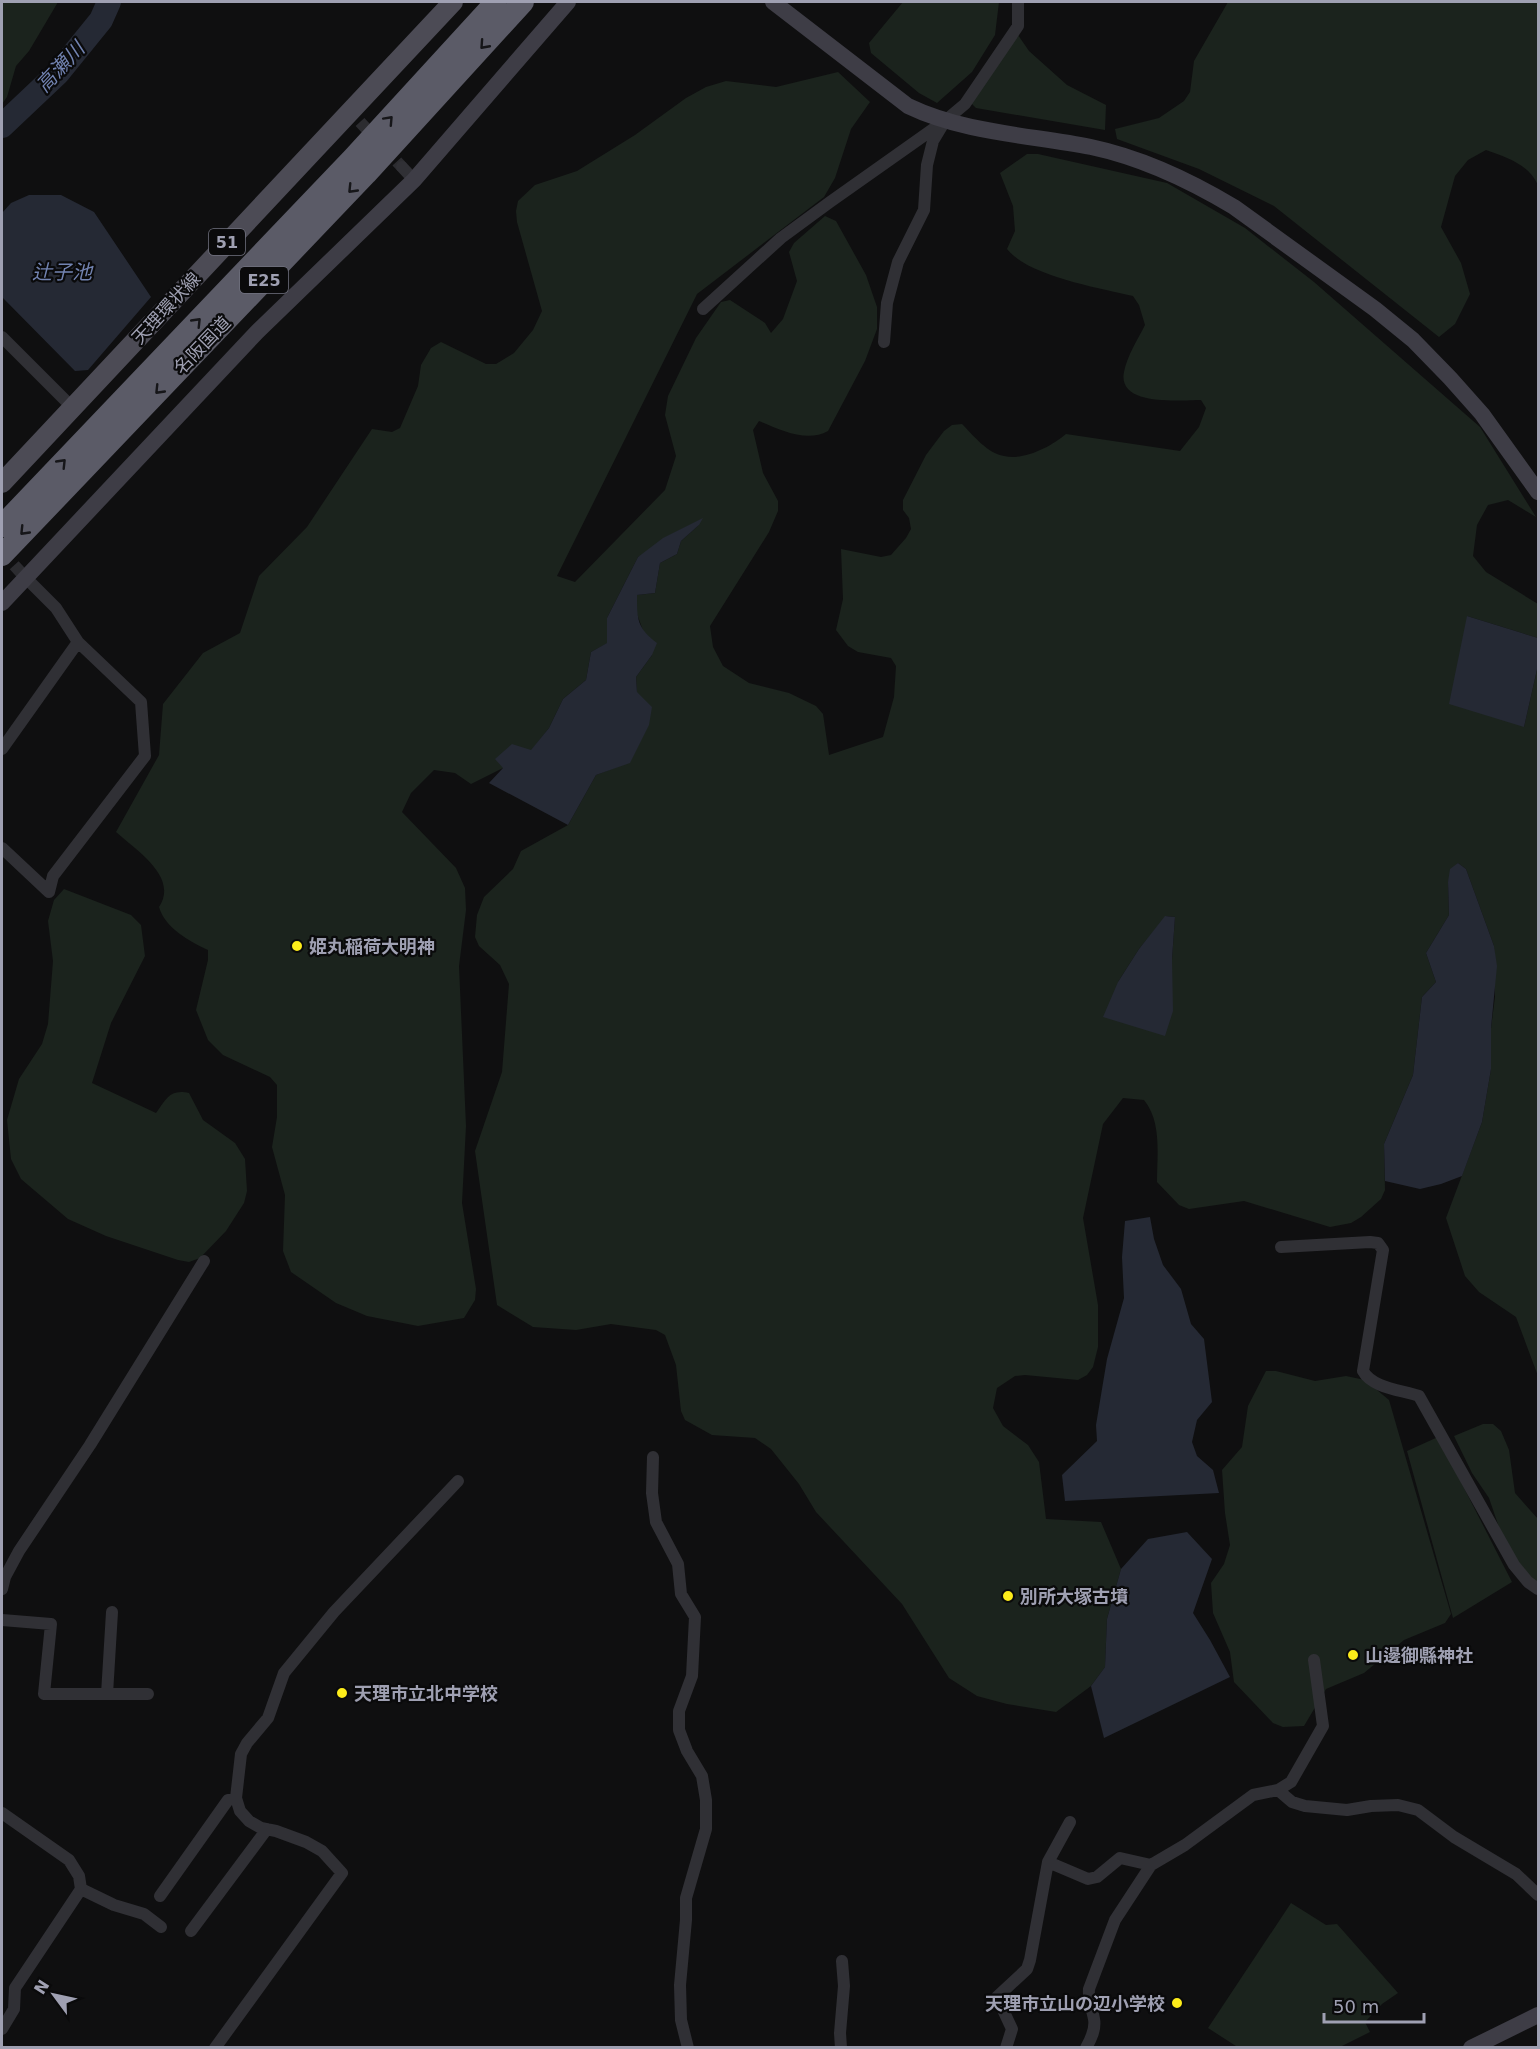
<svg xmlns="http://www.w3.org/2000/svg" width="1540" height="2049" font-family="'DejaVu Sans','Noto Sans JP',sans-serif">
  <style>
    .green { fill: #1b231d; fill-rule: evenodd }
    .water { fill: #252934 }
    .lines { fill: none; stroke-linecap: round; stroke-linejoin: round }
    .river { stroke: #252934; stroke-width: 24 }
    .street-tunnel { stroke: #2c2c30; stroke-width: 12; stroke-dasharray: 12 6; stroke-linecap: butt }
    .street { stroke: #303035; stroke-width: 12 }
    .secondary { stroke: #3e3d46; stroke-width: 16 }
    .primary { stroke: #4c4b55; stroke-width: 20 }
    .highway { stroke: #5b5b67; stroke-width: 22 }
    .oneway { stroke: #161619 }
    .poi-dot { fill: #fdec1a; stroke: #0a0a0b; stroke-width: 2 }
    .labels { text-anchor: middle; dominant-baseline: central; stroke-width: 4.5; stroke-linejoin: round; paint-order: stroke }
    .shield { fill: #0a0a0b; stroke: #727380; stroke-width: 1.5 }
    .shield-label { font-size: 16px; font-weight: bold; fill: #9fa0b2 }
    .street-label { font-size: 18px; fill: #9fa0b2; stroke: #0a0a0b }
    .poi-label { font-size: 18px; font-weight: bold; fill: #9fa0b2; stroke: #0a0a0b; text-anchor: start }
    .water-label { font-size: 20px; font-style: italic; fill: #7283b1; stroke: #0a0a0b }
  </style>
  <rect width="100%" height="100%" fill="#0f0f10"/>
  <!-- green -->
  <path class="green" d="M 2,2 L 58,2 L 29,51 L 16,66 L 7,97 L 2,104 Z
    M 903,2 L 999,2 L 995,35 L 972,72 L 937,103 L 919,93 L 871,53 L 869,43 Z
    M 1228,2 L 1538,2 L 1538,185 C 1528,164 1508,158 1486,150 L 1468,160 L 1455,176 L 1441,227 L 1461,263 L 1470,294 L 1455,324 L 1439,337 L 1274,206 L 1199,169 L 1117,139 L 1115,129 L 1159,118 L 1184,101 L 1190,92 L 1194,61 Z
    M 1018,35 L 1029,51 L 1067,85 L 1106,105 L 1105,130 L 976,108 L 970,102 Z
    M 838,72 L 870,102 L 851,129 L 835,178 L 824,197 L 697,294 L 557,576 L 575,582 L 665,490 L 676,456 L 665,415 L 668,396 L 696,338 L 721,302 L 730,300 L 765,323 L 771,333 L 783,319 L 797,281 L 789,252 L 794,243 L 825,216 L 836,221 L 866,275 L 877,307 L 877,329 L 865,361 L 828,431 C 807,443 780,430 759,421 L 753,430 L 763,473 L 778,501 L 778,511 L 769,532 L 710,626 L 713,647 L 723,666 L 749,683 L 789,693 L 816,706 L 823,714 L 829,755 L 883,737 L 894,697 L 896,666 L 891,658 L 858,652 L 848,646 L 836,630 L 843,599 L 841,549 L 881,557 L 891,555 L 906,538 L 911,529 L 909,518 L 903,510 L 903,500 L 926,455 L 944,431 L 952,425 L 962,424 C 974,436 987,453 1004,456 C 1024,461 1052,446 1066,434 L 1180,451 L 1199,427 L 1206,408 L 1201,400 C 1181,400 1117,407 1124,372 C 1127,356 1138,339 1145,325 L 1139,305 L 1133,296 C 1100,288 1028,276 1007,249 L 1015,231 L 1013,206 L 1000,173 L 1027,154 L 1038,154 L 1167,183 L 1245,228 L 1314,282 L 1480,427 L 1536,517 L 1508,500 L 1488,505 L 1477,525 L 1473,556 L 1486,572 L 1538,604 L 1538,638 L 1467,616 L 1524,727 L 1538,665 L 1538,1376 L 1516,1317 L 1479,1292 L 1465,1276 L 1446,1218 L 1482,1122 L 1491,1069 L 1491,1028 L 1495,997 L 1494,946 L 1466,869 L 1458,863 L 1448,882 L 1449,915 L 1426,953 L 1436,982 L 1422,997 L 1413,1075 L 1384,1144 L 1385,1190 L 1381,1199 L 1361,1217 L 1351,1223 L 1330,1227 L 1244,1201 L 1189,1209 L 1179,1205 L 1157,1182 C 1157,1155 1162,1122 1144,1100 L 1123,1098 L 1103,1124 L 1083,1218 L 1098,1305 L 1098,1347 L 1093,1367 L 1087,1375 L 1078,1380 L 1025,1375 L 1015,1376 L 997,1388 L 993,1408 L 1003,1426 L 1028,1445 L 1039,1462 L 1046,1519 L 1101,1522 L 1121,1569 L 1107,1619 L 1105,1667 L 1091,1686 L 1056,1712 L 1007,1704 L 977,1696 L 949,1678 L 902,1604 L 816,1512 L 799,1484 L 771,1449 L 755,1438 L 712,1435 L 685,1420 L 681,1411 L 676,1365 L 665,1335 L 656,1330 L 611,1324 L 576,1330 L 533,1327 L 497,1305 L 475,1151 L 502,1072 L 509,984 L 500,965 L 479,946 L 475,937 L 477,915 L 484,897 L 513,869 L 521,851 L 568,825 L 596,775 L 630,762 L 637,692 L 636,677 L 652,655 L 637,614 L 637,595 L 655,593 L 660,563 L 677,554 L 681,541 L 699,525 L 638,557 L 607,618 L 608,643 L 591,652 L 586,680 L 563,699 L 549,728 L 531,751 L 503,768 L 471,784 L 455,773 L 434,770 L 411,793 L 402,812 L 456,868 L 465,888 L 466,910 L 459,966 L 466,1126 L 462,1203 L 476,1289 L 475,1300 L 464,1318 L 418,1326 L 367,1316 L 336,1303 L 291,1272 L 283,1251 L 285,1195 L 272,1147 L 277,1117 L 277,1085 L 270,1077 L 223,1055 L 208,1040 L 196,1010 L 208,960 L 208,950 C 189,941 165,928 159,907 C 179,877 136,850 116,832 L 159,755 L 163,704 L 203,653 L 240,633 L 259,576 L 307,527 L 372,429 L 392,432 L 400,428 L 418,386 L 421,365 L 431,348 L 441,342 L 486,364 L 496,364 L 514,353 L 533,330 L 542,311 L 517,222 L 516,211 L 518,201 L 535,185 L 577,171 L 635,135 L 686,98 L 706,87 L 726,81 L 776,87 ZM 1166,916 L 1175,917 L 1172,959 L 1118,982 L 1139,949 Z
    M 64,889 L 131,915 L 141,925 L 145,956 L 111,1023 L 92,1083 L 156,1113 C 167,1098 170,1089 189,1093 L 203,1120 L 235,1143 L 245,1159 L 247,1191 L 244,1203 L 226,1231 L 200,1258 L 189,1262 L 178,1260 L 106,1236 L 68,1219 L 21,1179 L 11,1159 L 7,1120 L 19,1079 L 42,1044 L 48,1024 L 53,961 L 48,921 L 54,900 Z
    M 1266,1371 L 1276,1371 L 1315,1381 L 1346,1376 L 1365,1380 L 1389,1400 L 1451,1614 L 1445,1623 L 1404,1640 L 1364,1673 L 1326,1689 L 1304,1726 L 1283,1727 L 1273,1723 L 1234,1682 L 1230,1652 L 1213,1613 L 1211,1583 L 1224,1564 L 1230,1545 L 1225,1513 L 1222,1470 L 1242,1447 L 1248,1406 Z
    M 1483,1424 L 1493,1424 L 1501,1431 L 1509,1450 L 1515,1493 L 1538,1519 L 1538,1586 L 1529,1582 L 1503,1539 L 1489,1498 L 1472,1473 L 1454,1436 Z
    M 1438,1437 L 1512,1582 L 1453,1618 L 1407,1451 Z
    M 1291,1903 L 1326,1925 L 1337,1924 L 1398,1993 L 1382,2004 L 1365,2022 L 1370,2032 L 1340,2047 L 1239,2048 L 1208,2028 Z"/>
  <!-- water -->
  <path class="water" d="M 29,195 L 61,195 L 94,212 L 151,297 L 88,370 L 75,371 L 2,297 L 2,213 L 11,203 Z
    M 703,518 L 699,525 L 681,541 L 677,554 L 660,563 L 655,593 L 637,595 C 637,619 637,628 657,643 L 652,655 L 636,677 L 637,692 L 652,707 L 649,725 L 630,763 L 596,775 L 568,825 L 489,783 L 503,768 L 495,759 L 512,744 L 531,750 L 549,728 L 563,699 L 586,680 L 591,652 L 607,643 L 607,618 L 638,557 L 663,538 Z
    M 1467,616 L 1538,638 L 1538,665 L 1524,727 L 1449,704 Z
    M 1458,863 L 1466,869 L 1494,946 L 1497,966 L 1491,1028 L 1491,1069 L 1482,1122 L 1462,1176 L 1441,1184 L 1420,1189 L 1385,1181 L 1384,1144 L 1413,1075 L 1422,997 L 1436,982 L 1426,953 L 1449,915 L 1448,882 L 1450,869 Z
    M 1165,916 L 1175,917 L 1172,959 L 1173,1011 L 1165,1036 L 1103,1017 L 1118,982 L 1139,949 Z
    M 1150,1217 L 1154,1239 L 1163,1265 L 1181,1289 L 1191,1324 L 1204,1339 L 1212,1402 L 1197,1420 L 1192,1442 L 1197,1456 L 1213,1470 L 1219,1493 L 1065,1501 L 1062,1475 L 1097,1441 L 1096,1425 L 1107,1359 L 1124,1298 L 1122,1257 L 1125,1221 Z
    M 1187,1532 L 1212,1559 L 1193,1613 L 1210,1640 L 1230,1677 L 1104,1738 L 1091,1686 L 1105,1667 L 1107,1619 L 1121,1569 L 1148,1539 Z"/>
  <g class="lines">
    <!-- river -->
    <path class="river" d="M 2,126 L 58,73 L 101,20 L 109,2"/>
    <!-- street-tunnel -->
    <path class="street-tunnel" d="M 360,122 L 402,167
      M 2,552 L 25,577"/>
    <!-- street -->
    <path class="street" d="M 402,167 L 414,180
      M 703,309 L 781,238 L 830,202 L 946,120 L 965,104 L 1018,26 L 1018,2
      M 2,337 L 72,407
      M 884,342 L 887,303 L 898,262 L 924,210 L 927,165 L 933,141 L 942,126
      M 2,749 L 78,642
      M 2,848 L 49,892 L 53,876 L 145,756 L 141,702 L 78,642 L 56,608 L 25,577
      M 1281,1247 L 1370,1242 L 1378,1243 L 1383,1250 L 1363,1371 C 1372,1388 1402,1390 1419,1396 L 1514,1565 L 1528,1582 L 1538,1589
      M 653,1457 L 652,1493 L 656,1522 L 678,1564 L 681,1594 L 695,1617 L 692,1676 L 679,1711 L 679,1730 L 687,1751 L 702,1776 L 706,1800 L 706,1829 L 686,1898 L 686,1920 L 680,1985 L 681,2020 L 688,2048
      M 2,1589 L 5,1577 L 19,1551 L 90,1445 L 204,1261
      M 2,1620 L 51,1624 L 44,1694 L 148,1694
      M 107,1694 L 112,1612
      M 1278,1790 L 1292,1802 L 1305,1806 L 1347,1810 L 1371,1806 L 1398,1805 L 1418,1810 L 1454,1837 L 1516,1874 L 1538,1895
      M 2,1813 L 69,1860 L 79,1876 L 81,1889 L 15,1988 L 14,2009 L 2,2029
      M 1048,1862 L 1088,1879 L 1097,1877 L 1120,1858 L 1151,1865
      M 81,1889 L 114,1905 L 144,1914 L 161,1927
      M 160,1896 L 228,1800 L 236,1798
      M 191,1931 L 267,1829
      M 215,2048 L 342,1873 L 322,1851 L 306,1842 L 276,1831 L 261,1828 L 249,1821 L 240,1811 L 236,1798 L 241,1754 L 247,1743 L 268,1718 L 284,1673 L 334,1612 L 458,1481
      M 841,2048 L 840,2033 L 844,1986 L 842,1961
      M 1006,2048 L 1012,2029 L 997,1997 L 1027,1969 L 1030,1960 L 1048,1862 L 1070,1822
      M 1086,2048 C 1091,2039 1096,2029 1094,2019 C 1092,2008 1088,2001 1089,1989 L 1115,1920 L 1151,1865 L 1185,1845 L 1253,1795 L 1278,1790 L 1291,1782 L 1323,1726 L 1314,1660"/>
    <!-- secondary -->
    <path class="secondary" d="M 773,2 L 908,106 C 964,133 1030,135 1091,147 C 1143,158 1189,180 1234,207 L 1375,309 L 1413,340 L 1450,378 L 1482,414 L 1538,492
      M 2,603 L 257,332 L 414,180 L 568,2
      M 1471,2048 L 1538,2015"/>
    <!-- primary -->
    <path class="primary" d="M 2,483 L 453,2"/>
    <!-- highway -->
    <path class="highway" d="M 2,526 L 353,158 L 496,2
      M 2,555 L 366,174 L 523,2"/>
  </g>
  <!-- one-way arrows -->
  <defs><path id="oneway-chevron" d="M-2-3.5L2.5 0L-2 3.5" fill="none" stroke-width="1.6" stroke-linecap="round" stroke-linejoin="round" transform="scale(1.5)"/></defs>
  <g class="oneway">
    <use href="#oneway-chevron" transform="translate(484 45) rotate(132)"/>
    <use href="#oneway-chevron" transform="translate(389 120) rotate(-47)"/>
    <use href="#oneway-chevron" transform="translate(352 189) rotate(134)"/>
    <use href="#oneway-chevron" transform="translate(197 322) rotate(-46)"/>
    <use href="#oneway-chevron" transform="translate(159 390) rotate(134)"/>
    <use href="#oneway-chevron" transform="translate(62 463) rotate(-46)"/>
    <use href="#oneway-chevron" transform="translate(24 531) rotate(134)"/>
  </g>
  <!-- markers -->
  <g class="poi-dot">
    <circle cx="297" cy="946" r="6"/>
    <circle cx="1008" cy="1596" r="6"/>
    <circle cx="1353" cy="1655" r="6"/>
    <circle cx="342" cy="1693" r="6"/>
    <circle cx="1177" cy="2003" r="6"/>
  </g>
  <g class="labels">
    <!-- shield labels -->
    <g class="shield">
      <rect x="209" y="229" width="36" height="26" rx="4.5"/>
      <rect x="240" y="267" width="48" height="26" rx="4.5"/>
    </g>
    <g class="shield-label">
      <text x="227" y="242">51</text>
      <text x="264" y="280">E25</text>
    </g>
    <!-- street labels -->
    <g class="street-label">
      <text transform="translate(166 308) rotate(-47)">天理環状線</text>
      <text transform="translate(202 345) rotate(-46)">名阪国道</text>
    </g>
    <!-- poi labels -->
    <g class="poi-label">
      <text x="309" y="946">姫丸稲荷大明神</text>
      <text x="1020" y="1596">別所大塚古墳</text>
      <text x="1365" y="1655">山邊御縣神社</text>
      <text x="354" y="1693">天理市立北中学校</text>
      <text x="1165" y="2003" text-anchor="end">天理市立山の辺小学校</text>
    </g>
    <!-- water labels -->
    <g class="water-label">
      <text transform="translate(60 67) rotate(-47)">高瀬川</text>
      <text x="62" y="272">辻子池</text>
    </g>
  </g>
  <!-- border -->
  <rect width="1540" height="2049" fill="none" stroke="#9fa0b2" stroke-width="6"/>
  <!-- north arrow -->
  <g transform="translate(54 1995) rotate(303)" stroke="#0a0a0b" stroke-width="4.5" paint-order="stroke">
  <path d="M0-4.5L10 22L0 15L-10 22Z" fill="#9fa0b2"/>
  <text y="-9" font-size="16" font-weight="bold" text-anchor="middle" fill="#9fa0b2">N</text>
  </g>
  <!-- scale -->
  <path d="M1324 2013v9h100v-9" fill="none" stroke="#9fa0b2" stroke-width="3"/>
  <text x="1333" y="2013" font-size="18" fill="#9fa0b2" stroke="#0a0a0b" stroke-width="4.5" paint-order="stroke">50 m</text>
</svg>
